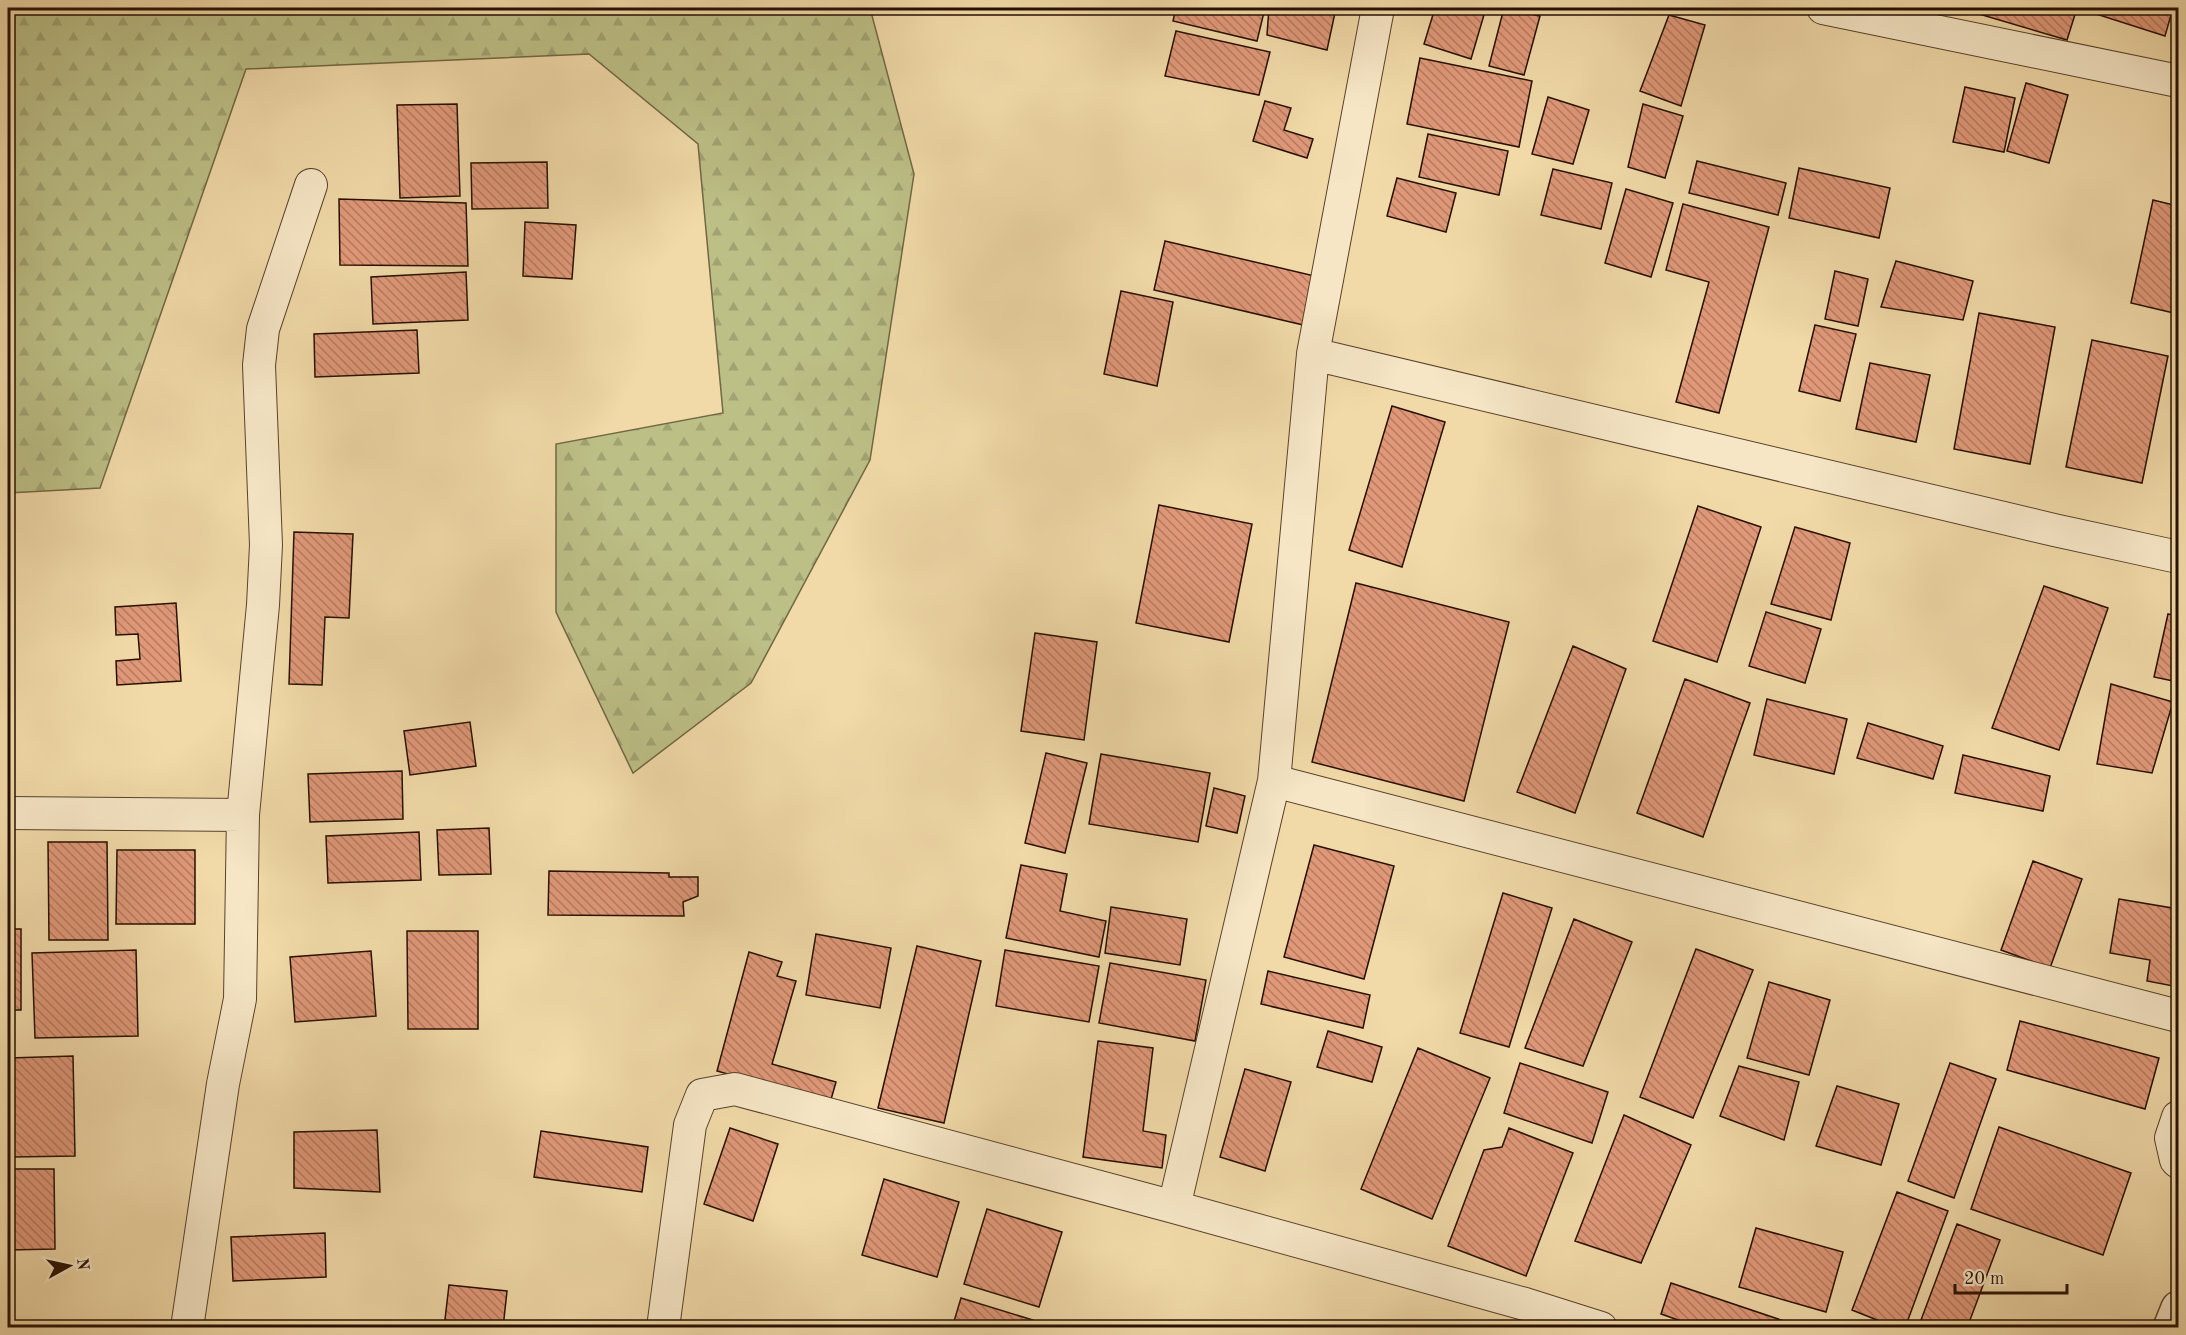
<svg xmlns="http://www.w3.org/2000/svg" width="2186" height="1335" font-family="'Old Standard TT',serif">
  <style>
    .forest { fill: url(#forest-firs); stroke: #716844; stroke-width: 1.5 }
    .building { fill: url(#building-back-hatch); stroke: #261001; stroke-width: 1.5 }
    .lines { fill: none; stroke-linecap: round; stroke-linejoin: round }
    .minor-casing { stroke: #59422b; stroke-width: 34 }
    .tertiary-casing { stroke: #59422b; stroke-width: 36 }
    .minor { stroke: #f6e6c6; stroke-width: 32 }
    .tertiary { stroke: #f6e6c6; stroke-width: 33 }
  </style>
  <defs>
    <pattern id="forest-firs" width="22" height="20" patternUnits="userSpaceOnUse" patternTransform="scale(1.5)"><rect width="22" height="20" fill="#bcbf86"/><path d="M5 1l3.5 6h-7zM16 11l3.5 6h-7z" fill="#a1a372"/></pattern>
    <pattern id="building-back-hatch" width="6" height="6" patternUnits="userSpaceOnUse" patternTransform="scale(1.5)"><rect width="6" height="6" fill="#e09879"/><path d="M-1 5l2 2M0 0l6 6M5-1l2 2" fill="none" stroke="#b57b61"/></pattern>
  </defs>
  <rect width="100%" height="100%" fill="#f1d9a8"/>
  <filter id="stains"><feTurbulence type="fractalNoise" baseFrequency=".00333" numOctaves="4"/><feColorMatrix values="0 0 0 0 .2 0 0 0 0 .09 0 0 0 0 .02 0 0 0 .5 -.17"/></filter>
  <radialGradient id="worn" r=".72"><stop offset=".6" stop-color="#630" stop-opacity="0"/><stop offset="1" stop-color="#630" stop-opacity=".3"/></radialGradient>
  <!-- forest -->
  <path class="forest" d="M 8,8 L 870,8 L 914,174 L 870,460 L 751,683 L 633,773 L 556,612 L 556,444 L 723,413 L 698,144 L 589,54 L 246,69 L 100,488 L 8,493 Z"/>
  <!-- building -->
  <path class="building" d="M 1176,8 L 1265,8 L 1257,41 L 1173,21 Z
    M 1269,8 L 1336,8 L 1327,50 L 1267,35 Z
    M 1435,8 L 1486,8 L 1471,59 L 1424,44 Z
    M 1504,8 L 1540,16 L 1524,75 L 1489,66 Z
    M 1981,8 L 2077,8 L 2067,40 L 1979,14 Z
    M 2094,8 L 2173,8 L 2165,36 L 2093,13 Z
    M 1669,15 L 1705,25 L 1681,106 L 1640,91 Z
    M 1176,31 L 1270,52 L 1259,95 L 1165,76 Z
    M 1420,58 L 1532,81 L 1519,147 L 1407,124 Z
    M 2026,83 L 2068,95 L 2049,163 L 2007,151 Z
    M 1965,87 L 2015,98 L 2004,152 L 1953,142 Z
    M 1548,97 L 1589,110 L 1573,164 L 1532,154 Z
    M 1265,101 L 1291,108 L 1284,130 L 1313,139 L 1307,158 L 1253,141 Z
    M 457,104 L 460,196 L 400,198 L 397,105 Z
    M 1643,104 L 1683,116 L 1665,178 L 1628,167 Z
    M 1428,134 L 1508,151 L 1499,195 L 1419,177 Z
    M 1697,161 L 1786,183 L 1778,215 L 1689,193 Z
    M 547,162 L 548,208 L 472,209 L 471,163 Z
    M 1799,168 L 1890,188 L 1879,238 L 1789,218 Z
    M 1553,169 L 1612,183 L 1601,229 L 1541,215 Z
    M 1397,178 L 1456,193 L 1446,232 L 1387,216 Z
    M 1626,189 L 1673,203 L 1651,277 L 1605,263 Z
    M 339,199 L 466,203 L 468,266 L 340,265 Z
    M 2153,200 L 2178,206 L 2178,314 L 2131,303 Z
    M 1683,204 L 1769,227 L 1719,413 L 1676,402 L 1709,282 L 1666,270 Z
    M 525,222 L 576,225 L 572,279 L 523,276 Z
    M 1165,241 L 1323,278 L 1312,327 L 1154,290 Z
    M 1896,261 L 1973,281 L 1963,320 L 1881,307 Z
    M 1835,271 L 1868,279 L 1858,326 L 1825,319 Z
    M 466,272 L 468,320 L 373,324 L 371,277 Z
    M 1121,291 L 1173,302 L 1157,386 L 1104,374 Z
    M 1979,313 L 2055,327 L 2030,464 L 1954,449 Z
    M 1815,325 L 1856,334 L 1840,401 L 1799,391 Z
    M 417,330 L 419,373 L 315,377 L 314,334 Z
    M 2092,340 L 2168,356 L 2142,483 L 2066,467 Z
    M 1870,363 L 1930,375 L 1916,442 L 1856,429 Z
    M 1392,406 L 1445,422 L 1402,567 L 1349,550 Z
    M 1159,505 L 1252,524 L 1229,642 L 1136,623 Z
    M 1698,506 L 1761,527 L 1717,662 L 1653,641 Z
    M 1795,527 L 1850,543 L 1831,620 L 1771,604 Z
    M 294,532 L 353,534 L 349,618 L 325,617 L 322,685 L 289,684 Z
    M 1356,583 L 1509,622 L 1464,801 L 1312,762 Z
    M 2044,586 L 2108,608 L 2059,750 L 1992,728 Z
    M 176,603 L 181,681 L 117,685 L 116,661 L 140,659 L 138,634 L 116,635 L 115,607 Z
    M 1766,612 L 1821,629 L 1805,683 L 1749,666 Z
    M 2168,614 L 2178,616 L 2178,682 L 2154,677 Z
    M 1035,633 L 1097,642 L 1084,740 L 1021,731 Z
    M 1573,646 L 1626,669 L 1575,813 L 1517,792 Z
    M 1685,679 L 1750,703 L 1703,837 L 1637,813 Z
    M 2111,684 L 2173,702 L 2152,773 L 2097,764 Z
    M 1767,699 L 1847,719 L 1834,774 L 1754,755 Z
    M 470,722 L 476,766 L 410,775 L 404,731 Z
    M 1868,723 L 1943,746 L 1933,779 L 1857,758 Z
    M 1046,753 L 1087,763 L 1065,853 L 1025,843 Z
    M 1101,754 L 1210,773 L 1198,842 L 1089,824 Z
    M 1963,755 L 2050,776 L 2043,811 L 1955,793 Z
    M 402,771 L 403,819 L 310,822 L 308,774 Z
    M 1214,788 L 1245,796 L 1237,833 L 1206,826 Z
    M 489,828 L 491,874 L 439,875 L 437,830 Z
    M 419,832 L 421,880 L 328,883 L 326,836 Z
    M 48,842 L 107,842 L 108,940 L 49,940 Z
    M 1314,845 L 1394,866 L 1364,979 L 1284,957 Z
    M 117,850 L 195,850 L 195,924 L 116,924 Z
    M 2033,861 L 2082,879 L 2050,968 L 2001,950 Z
    M 1021,865 L 1067,874 L 1060,911 L 1106,921 L 1099,957 L 1006,938 Z
    M 549,871 L 669,873 L 669,877 L 698,877 L 698,896 L 683,902 L 684,916 L 548,915 Z
    M 1503,893 L 1552,908 L 1509,1047 L 1460,1033 Z
    M 2119,899 L 2178,909 L 2178,976 L 2173,986 L 2147,981 L 2150,960 L 2110,953 Z
    M 1111,907 L 1187,919 L 1180,965 L 1105,953 Z
    M 1574,919 L 1632,942 L 1583,1066 L 1525,1048 Z
    M 8,929 L 21,929 L 21,1010 L 8,1010 Z
    M 407,931 L 478,931 L 478,1029 L 408,1029 Z
    M 816,934 L 891,948 L 880,1008 L 806,995 Z
    M 917,946 L 981,961 L 944,1123 L 878,1108 Z
    M 1696,949 L 1753,970 L 1693,1118 L 1640,1097 Z
    M 136,950 L 138,1036 L 35,1038 L 32,953 Z
    M 1005,950 L 1099,966 L 1089,1022 L 996,1006 Z
    M 371,951 L 376,1016 L 295,1022 L 290,957 Z
    M 749,952 L 782,962 L 777,976 L 796,981 L 772,1064 L 836,1082 L 830,1103 L 717,1071 Z
    M 1110,963 L 1206,980 L 1195,1041 L 1099,1023 Z
    M 1268,971 L 1370,995 L 1363,1028 L 1261,1004 Z
    M 1769,982 L 1830,1000 L 1809,1075 L 1747,1058 Z
    M 2020,1021 L 2159,1058 L 2145,1109 L 2007,1070 Z
    M 8,1029 L 9,1029 L 10,1050 L 8,1050 Z
    M 1328,1031 L 1382,1047 L 1372,1082 L 1317,1067 Z
    M 1098,1041 L 1153,1048 L 1143,1131 L 1166,1135 L 1162,1168 L 1083,1157 Z
    M 1418,1048 L 1490,1078 L 1432,1219 L 1361,1189 Z
    M 73,1056 L 75,1156 L 12,1157 L 9,1058 Z
    M 1520,1063 L 1608,1092 L 1592,1143 L 1504,1113 Z
    M 1950,1063 L 1996,1079 L 1954,1198 L 1908,1181 Z
    M 1739,1066 L 1799,1082 L 1784,1140 L 1720,1116 Z
    M 1245,1069 L 1291,1082 L 1265,1171 L 1220,1157 Z
    M 1837,1086 L 1899,1104 L 1881,1165 L 1816,1146 Z
    M 1624,1115 L 1691,1145 L 1641,1263 L 1575,1241 Z
    M 1999,1127 L 2131,1173 L 2103,1255 L 1971,1209 Z
    M 730,1128 L 778,1144 L 753,1221 L 704,1204 Z
    M 1509,1128 L 1573,1153 L 1526,1276 L 1448,1246 L 1484,1150 L 1502,1147 Z
    M 377,1130 L 380,1192 L 294,1188 L 294,1132 Z
    M 541,1131 L 648,1147 L 642,1192 L 534,1177 Z
    M 8,1169 L 54,1169 L 55,1249 L 8,1250 Z
    M 884,1179 L 959,1202 L 937,1277 L 862,1255 Z
    M 1897,1192 L 1948,1211 L 1905,1328 L 1897,1328 L 1852,1310 Z
    M 987,1209 L 1062,1232 L 1039,1307 L 964,1284 Z
    M 1957,1224 L 2000,1240 L 1967,1328 L 1918,1328 Z
    M 1756,1228 L 1843,1252 L 1826,1312 L 1739,1287 Z
    M 325,1233 L 326,1277 L 233,1281 L 231,1237 Z
    M 1671,1283 L 1799,1326 L 1799,1328 L 1701,1328 L 1661,1314 Z
    M 449,1285 L 507,1291 L 503,1328 L 444,1328 Z
    M 961,1298 L 1036,1321 L 1034,1328 L 952,1328 Z"/>
  <g class="lines">
    <defs>
      <path id="minor" d="M 1823,8 L 2178,81
        M 1313,354 L 2054,530 L 2178,557
        M 1274,781 L 2178,1016
        M 8,813 L 243,815
        M 2178,1117 L 2171,1138 L 2176,1160 L 2178,1162
        M 1174,1207 L 1274,781 L 1313,354 L 1378,8
        M 187,1328 L 223,1084 L 240,999 L 243,815 L 263,605 L 266,545 L 259,365 L 263,329 L 311,185
        M 663,1328 L 690,1125 L 702,1095 L 735,1089 L 1174,1207 L 1525,1304 L 1601,1328"/>
      <path id="tertiary" d="M 2170,1328 L 2178,1308"/>
    </defs>
    <!-- minor casing -->
    <use href="#minor" class="minor-casing"/>
    <!-- tertiary casing -->
    <use href="#tertiary" class="tertiary-casing"/>
    <!-- minor -->
    <use href="#minor" class="minor"/>
    <!-- tertiary -->
    <use href="#tertiary" class="tertiary"/>
  </g>
  <!-- margin -->
  <rect width="2186" height="1335" fill="none" stroke="#f1d9a8" stroke-width="30"/>
  <rect x="9" y="9" width="2168" height="1317" fill="none" stroke="#261001" stroke-width="3"/>
  <rect x="15" y="15" width="2156" height="1305" fill="none" stroke="#261001" stroke-width="1.5"/>
  <!-- north arrow -->
  <g transform="translate(69 1266) rotate(82)" stroke="#f6e6c6" stroke-width="4.5" paint-order="stroke">
  <path d="M0-4.5L10 22L0 15L-10 22Z" fill="#261001"/>
  <text y="-9" font-size="16" font-weight="bold" text-anchor="middle" fill="#261001">N</text>
  </g>
  <!-- scale -->
  <path d="M1955 1284v9h112v-9" fill="none" stroke="#261001" stroke-width="3"/>
  <text x="1964" y="1284" font-size="18" fill="#261001" stroke="#f6e6c6" stroke-width="4.5" paint-order="stroke">20 m</text>
  <rect width="100%" height="100%" filter="url(#stains)"/>
  <rect width="100%" height="100%" fill="url(#worn)"/>
</svg>
